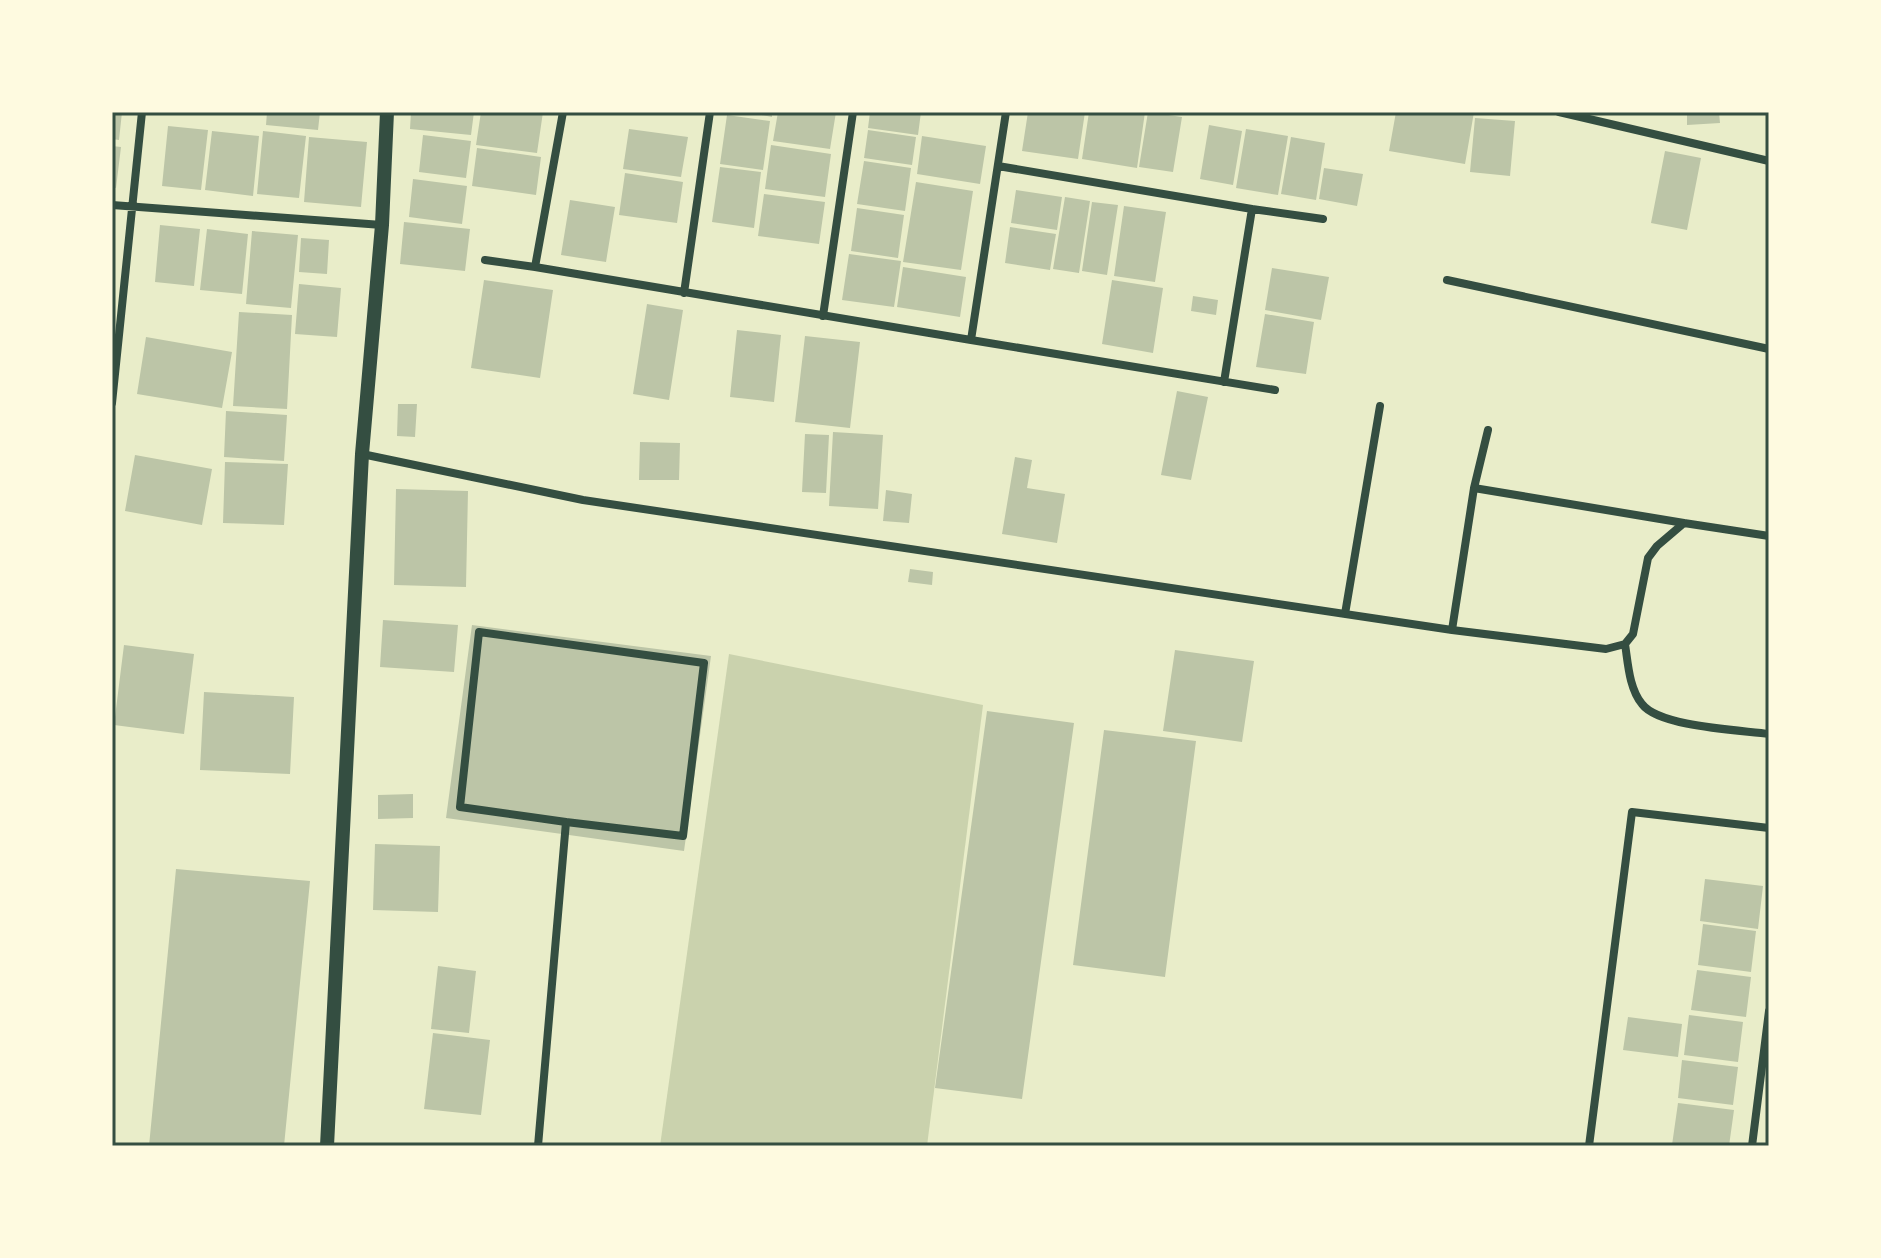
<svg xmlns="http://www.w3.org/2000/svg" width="1881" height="1258" font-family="Spectral,serif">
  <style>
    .green { fill: #cad2ad }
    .building { fill: #bcc5a7 }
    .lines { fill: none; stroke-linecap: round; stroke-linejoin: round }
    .minor { stroke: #344e41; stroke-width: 8 }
    .tertiary { stroke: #344e41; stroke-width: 14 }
    .neatline { fill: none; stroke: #344e41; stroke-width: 3 }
  </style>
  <rect width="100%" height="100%" fill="#e9edc9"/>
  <!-- green -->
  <path class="green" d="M 729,654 L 983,705 L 927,1146 L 660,1146 Z"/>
  <!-- building -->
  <path class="building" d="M 112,112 L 122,112 L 119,140 L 112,139 Z
    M 267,112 L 320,112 L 318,130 L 266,125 Z
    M 411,112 L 474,112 L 471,135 L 410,129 Z
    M 481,112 L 543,112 L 537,153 L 476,145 Z
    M 746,112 L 772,112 L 772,117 Z
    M 778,112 L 836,112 L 830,149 L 773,141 Z
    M 870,112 L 921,112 L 918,135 L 868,128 Z
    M 1028,112 L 1085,112 L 1078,159 L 1022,151 Z
    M 1089,112 L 1145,112 L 1137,168 L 1082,159 Z
    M 1148,112 L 1182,117 L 1173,172 L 1139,167 Z
    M 1396,112 L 1474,112 L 1465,164 L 1389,151 Z
    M 1687,112 L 1719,112 L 1720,123 L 1687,125 Z
    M 727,115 L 770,121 L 763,170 L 720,164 Z
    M 1475,118 L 1515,121 L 1510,176 L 1470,172 Z
    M 1209,125 L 1242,131 L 1233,185 L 1200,179 Z
    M 168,126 L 208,130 L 201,190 L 162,186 Z
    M 629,129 L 688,137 L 681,177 L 623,169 Z
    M 1246,129 L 1288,136 L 1278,195 L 1236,188 Z
    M 868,130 L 916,137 L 912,165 L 864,158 Z
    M 212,131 L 259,136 L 253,196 L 205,190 Z
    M 263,131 L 306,136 L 299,198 L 257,194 Z
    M 423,135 L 471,141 L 466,178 L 419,172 Z
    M 922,136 L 986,146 L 980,184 L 917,174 Z
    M 309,137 L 367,142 L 361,207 L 304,202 Z
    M 1291,137 L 1325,143 L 1316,200 L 1281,194 Z
    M 771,145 L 831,154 L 825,197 L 765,189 Z
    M 112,146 L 121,147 L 116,188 L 112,187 Z
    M 477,148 L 541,157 L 536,195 L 472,186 Z
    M 1665,151 L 1701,158 L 1687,230 L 1651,223 Z
    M 864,161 L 911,168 L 905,211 L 857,204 Z
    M 720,167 L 761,172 L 754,228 L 712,222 Z
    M 1324,168 L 1363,174 L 1357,206 L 1319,199 Z
    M 625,173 L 683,182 L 677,223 L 619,215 Z
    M 413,179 L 467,186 L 462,224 L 409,217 Z
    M 916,182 L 973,191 L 961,270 L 903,262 Z
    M 1016,190 L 1062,197 L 1057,230 L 1011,223 Z
    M 764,194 L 825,202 L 819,244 L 758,236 Z
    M 1065,197 L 1090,201 L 1079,273 L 1053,269 Z
    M 570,200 L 615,207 L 606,262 L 561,255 Z
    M 1092,202 L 1118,205 L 1107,275 L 1082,271 Z
    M 1124,206 L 1166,212 L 1155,282 L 1114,276 Z
    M 857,208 L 904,215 L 898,258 L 851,251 Z
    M 404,222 L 470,229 L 465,271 L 400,264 Z
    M 160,225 L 200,229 L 194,286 L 155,282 Z
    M 1010,227 L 1056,234 L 1050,270 L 1005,263 Z
    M 207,229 L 248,234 L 242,294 L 200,290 Z
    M 252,231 L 298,235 L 291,308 L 246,304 Z
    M 301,238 L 329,240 L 327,274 L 299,272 Z
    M 849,254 L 901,261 L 894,307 L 842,300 Z
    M 903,267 L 966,277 L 960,317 L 897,307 Z
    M 1272,268 L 1329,277 L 1321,320 L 1265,310 Z
    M 484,280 L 553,290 L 540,378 L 471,368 Z
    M 1112,280 L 1163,288 L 1153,353 L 1102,344 Z
    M 299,284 L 341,288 L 337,337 L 295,334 Z
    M 1193,296 L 1218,300 L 1216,315 L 1191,311 Z
    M 647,304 L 683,310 L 669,400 L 633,394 Z
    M 239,312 L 292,315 L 287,409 L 233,406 Z
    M 1265,314 L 1314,322 L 1306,374 L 1256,367 Z
    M 737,330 L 781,335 L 774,402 L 730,397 Z
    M 805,336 L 860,342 L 850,428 L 795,422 Z
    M 146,337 L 232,352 L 222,408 L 137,394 Z
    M 1177,391 L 1208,397 L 1191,480 L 1161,475 Z
    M 398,404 L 417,404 L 415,437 L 397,436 Z
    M 226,411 L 287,415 L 284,461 L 224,457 Z
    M 833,432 L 883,435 L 878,509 L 829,506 Z
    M 805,434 L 829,435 L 826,493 L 802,492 Z
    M 640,442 L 680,443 L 679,480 L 639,480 Z
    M 135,455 L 212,469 L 202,525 L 125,511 Z
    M 1015,457 L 1032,460 L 1027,488 L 1065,494 L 1057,543 L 1002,534 Z
    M 225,462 L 288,464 L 284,525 L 223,523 Z
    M 396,489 L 468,491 L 466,587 L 394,585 Z
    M 886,490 L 912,494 L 909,523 L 883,521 Z
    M 910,569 L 933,572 L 932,585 L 908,582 Z
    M 383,620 L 458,625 L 454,672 L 380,667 Z
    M 472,625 L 711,656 L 684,851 L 446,818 Z
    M 124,645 L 194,654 L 184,734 L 114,725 Z
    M 1175,650 L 1254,661 L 1242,742 L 1163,731 Z
    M 204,692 L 294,697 L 290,774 L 200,770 Z
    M 987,711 L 1074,723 L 1022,1099 L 935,1088 Z
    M 1104,730 L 1196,741 L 1165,977 L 1073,965 Z
    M 413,794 L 413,818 L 378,819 L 378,795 Z
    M 375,844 L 440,846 L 438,912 L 373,910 Z
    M 176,869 L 310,881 L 284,1146 L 149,1146 Z
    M 1705,879 L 1763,886 L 1758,929 L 1700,921 Z
    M 1703,924 L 1756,931 L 1751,972 L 1698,965 Z
    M 438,966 L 476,971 L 469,1033 L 431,1029 Z
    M 1697,970 L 1751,977 L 1746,1017 L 1691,1010 Z
    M 1689,1015 L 1743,1022 L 1738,1062 L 1684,1055 Z
    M 1628,1017 L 1682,1024 L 1678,1057 L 1623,1050 Z
    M 433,1033 L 490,1040 L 481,1115 L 424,1109 Z
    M 1682,1060 L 1738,1067 L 1733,1105 L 1678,1098 Z
    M 1678,1103 L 1734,1110 L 1729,1146 L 1672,1145 Z"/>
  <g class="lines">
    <!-- minor -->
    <path class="minor" d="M 563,112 L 535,267 L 971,340 L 1006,112
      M 1559,112 L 1769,161
      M 998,166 L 1252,209 L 1224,382
      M 112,205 L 382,225
      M 1252,209 L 1323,219
      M 485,260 L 535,267
      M 1447,280 L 1769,349
      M 684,293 L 710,112
      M 823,316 L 853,112
      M 971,340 L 1275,390
      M 112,403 L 142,112
      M 362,454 L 583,500 L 1452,630 L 1606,649 L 1625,644 L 1633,634 L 1648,558 L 1657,546 L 1684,523 L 1769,536
      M 1474,488 L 1684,523
      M 1345,614 L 1380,406
      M 1452,630 L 1474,488 L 1488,430
      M 1625,644 C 1628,663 1629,688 1642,704 C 1659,727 1740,730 1769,734
      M 538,1146 L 566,822 L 460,807 L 479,632 L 704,663 L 683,836 L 566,822
      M 1589,1146 L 1632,812 L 1769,828
      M 1752,1146 L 1769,1011"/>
    <!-- tertiary -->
    <path class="tertiary" d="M 327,1146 L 362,454 L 382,225 L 387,112"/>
  </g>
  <!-- border -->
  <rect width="1881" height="1258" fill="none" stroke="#fefae0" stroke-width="228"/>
  <rect x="114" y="114" width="1653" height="1030" class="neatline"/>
</svg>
